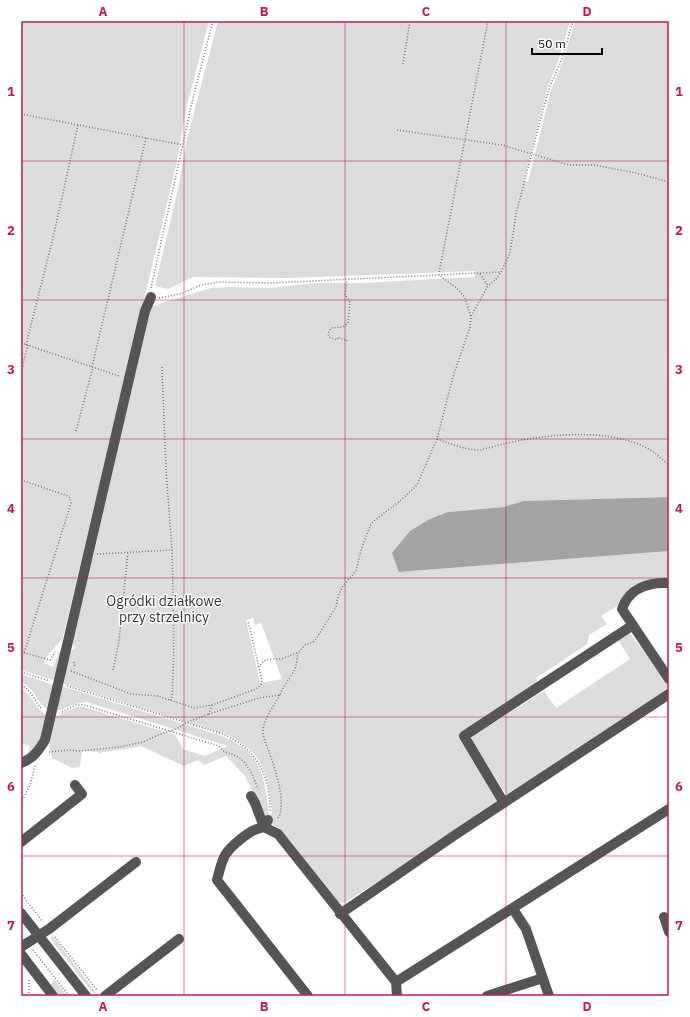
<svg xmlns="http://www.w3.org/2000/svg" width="690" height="1017" font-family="'IBM Plex Sans',sans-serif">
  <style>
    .green { fill: #dcdcdc; fill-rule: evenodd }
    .water { fill: #a3a3a3 }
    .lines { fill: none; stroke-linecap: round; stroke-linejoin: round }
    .path { stroke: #777; stroke-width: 1.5; stroke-dasharray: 1 2; stroke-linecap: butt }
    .minor { stroke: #555; stroke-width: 10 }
    .grid { fill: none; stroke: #c2185b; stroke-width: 1; stroke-opacity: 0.55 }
    .labels { text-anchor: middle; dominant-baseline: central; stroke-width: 3; stroke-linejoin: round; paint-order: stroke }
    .park-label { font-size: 14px; fill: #333; stroke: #fff }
    .neatline { fill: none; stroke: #c2185b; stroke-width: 1.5 }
    .grid-label { font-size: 13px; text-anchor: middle; font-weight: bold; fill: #c2185b }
  </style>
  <rect width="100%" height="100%" fill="#fff"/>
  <!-- green -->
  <path class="green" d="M 21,21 L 209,21 L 186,109 L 176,166 L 62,641 L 60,641 L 47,656 L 44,663 L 53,667 L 59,652 L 61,650 L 55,679 L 53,680 L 21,670 Z
    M 218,21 L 570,21 L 559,59 L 548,86 L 524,181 L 528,182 L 551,90 L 562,64 L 575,21 L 669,21 L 669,497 L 523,501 L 504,507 L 448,512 L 400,572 L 667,551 L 669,564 L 669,580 L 651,581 L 632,586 L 619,605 L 601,616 L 607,624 L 589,635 L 588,642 L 586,645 L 536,678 L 538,682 L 461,733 L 499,801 L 440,843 L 344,903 L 336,902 L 286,836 L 267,819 L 245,776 L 226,756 L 204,765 L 198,760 L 184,766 L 141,746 L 126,749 L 103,752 L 99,754 L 98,752 L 82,751 L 80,767 L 72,768 L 52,758 L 49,745 L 54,717 L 77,707 L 84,707 L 175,735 L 183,749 L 205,756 L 228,746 L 87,702 L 75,704 L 55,712 L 61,686 L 216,734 C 260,749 264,771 269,814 L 272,814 C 268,775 264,751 225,734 L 61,683 L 68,653 L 75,648 L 71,643 L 88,563 L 93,558 L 149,307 L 211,288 L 228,287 L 269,288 L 316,283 L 362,283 L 475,277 L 475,271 L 289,278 L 193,277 L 168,289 L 155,286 L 178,189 L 187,139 ZM 253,618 L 255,625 L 261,623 L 282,679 L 260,683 L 246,620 Z
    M 630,633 L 668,684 L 668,688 L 664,694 L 510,794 L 506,794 L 471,740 L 473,736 L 544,691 L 556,708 L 630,659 L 618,640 Z
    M 21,674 L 53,685 L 48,710 C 36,702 37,690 21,682 Z
    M 21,688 C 33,695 34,708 46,715 C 43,730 43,744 28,753 L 30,746 L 21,743 Z
    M 52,935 L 97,994 L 92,992 L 53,942 L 51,938 Z
    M 54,979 L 67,996 L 59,996 L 51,985 Z"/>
  <!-- water -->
  <path class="water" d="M 669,497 L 669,551 L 399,572 L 392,553 L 410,531 L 430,519 L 448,512 L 504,507 L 523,501 Z"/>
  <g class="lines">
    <!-- path -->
    <path class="path" d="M 403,64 L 410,21
      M 21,114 L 183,145
      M 397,130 L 502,145 L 569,165 L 594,165 L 636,173 L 669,182
      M 480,274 L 488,286
      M 151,288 L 194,94 L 213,21
      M 159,298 L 180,294 L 201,285 L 219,282 L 270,283 L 501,272
      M 471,316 L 488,286 L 496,279 L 501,272 L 510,253 L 516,214 L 543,110 L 550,86 L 562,59 L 573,21
      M 347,340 L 347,341 L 338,337 L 337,340 L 329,337 L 328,334 L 331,328 L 343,327 L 348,323 L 350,302 L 345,295 L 347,280
      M 21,343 L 119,376
      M 26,345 L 53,238 L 78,125
      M 92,367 L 146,138
      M 162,367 L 166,470 L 172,550
      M 21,372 L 28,345
      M 76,431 L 93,367
      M 437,439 C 451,444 465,450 481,450 C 527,436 600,425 645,447 C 654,451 661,459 669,465
      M 21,480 L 68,496 L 70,498 L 71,503 L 24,653
      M 97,554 L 172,550 C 173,599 175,648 172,698 L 170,700
      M 21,652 L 50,660 L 55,652
      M 74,662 L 75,667
      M 258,667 L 264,661 L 270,659 L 281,659 L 299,652 L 305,645 L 313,642 L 316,639 L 336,607 L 338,597 L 342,587 L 356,571 L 362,547 L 371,524 L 375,520 L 400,501 L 417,485 L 437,439 L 453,377 L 470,327 L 471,317 L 465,298 L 459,290 L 439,275 L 439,273 L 488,21
      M 113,670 L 119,641 L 128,552
      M 71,671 L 131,694 L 158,696 L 194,708 L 212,705 L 256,689 L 261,685 L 262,680 L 248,621
      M 21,672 L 50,681
      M 21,685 C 32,690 34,701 42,709
      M 67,686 L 220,733 C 256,747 270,774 270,811
      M 212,705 L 209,714 L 259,698 L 280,695 C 283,685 292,677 296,666 C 297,662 297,657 298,653
      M 62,712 L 76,705 L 84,705 L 219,746 C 223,753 231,753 238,757 C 248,763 254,778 258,789
      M 49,752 L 70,750 L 79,751 L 120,747 L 143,742 L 158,735 L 176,729 L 190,721 L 209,714
      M 21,803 L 30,785 L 35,766
      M 278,818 C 287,804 275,768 269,752 C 266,744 261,734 264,725 C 266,716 275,704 280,695
      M 21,893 L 42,921
      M 55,937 L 97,990
      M 33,950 L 69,996
      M 29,980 L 29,996"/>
    <!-- minor -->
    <path class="minor" d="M 669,583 C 649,582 629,588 622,609 L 669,679
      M 21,763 C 33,759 39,750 45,740 L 129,379 L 145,311 L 151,297
      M 251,796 L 255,803 L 264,827 C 254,829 250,832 242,838 C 223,853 223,857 217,880 L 308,996
      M 504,803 L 464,736 L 633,625
      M 268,820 L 264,827 L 278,834 L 396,982 L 669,809
      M 21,842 L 82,794 L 75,785
      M 513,909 L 526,929 L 549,996
      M 21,913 L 86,996
      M 340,914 L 455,835 L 669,694
      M 664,917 L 669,932
      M 21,947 L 49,929 L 136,862
      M 21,954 L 53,996
      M 396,982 L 397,996
      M 105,996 L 179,939
      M 487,996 L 543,978"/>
  </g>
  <!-- grid -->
  <path class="grid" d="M 184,21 L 184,996M 345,21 L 345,996M 506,21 L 506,996M 21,161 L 669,161M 21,300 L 669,300M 21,439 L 669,439M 21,578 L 669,578M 21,717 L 669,717M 21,856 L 669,856"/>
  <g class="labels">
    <!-- park labels -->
    <g class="park-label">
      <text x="164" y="601">Ogródki działkowe<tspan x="164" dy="16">przy strzelnicy</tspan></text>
    </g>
  </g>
  <!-- border -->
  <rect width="690" height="1017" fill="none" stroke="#ffffff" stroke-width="44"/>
  <!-- scale -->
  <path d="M532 48v6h70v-6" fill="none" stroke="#000000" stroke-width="2"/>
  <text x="538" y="48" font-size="12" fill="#000000" stroke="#ffffff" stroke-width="3" paint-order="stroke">50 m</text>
  <rect x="22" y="22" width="646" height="973" class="neatline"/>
  <g class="grid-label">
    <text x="103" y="16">A</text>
    <text x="264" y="16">B</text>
    <text x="426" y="16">C</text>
    <text x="587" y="16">D</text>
    <text x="11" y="96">1</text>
    <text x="679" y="96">1</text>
    <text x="11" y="235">2</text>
    <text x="679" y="235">2</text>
    <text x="11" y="374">3</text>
    <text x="679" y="374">3</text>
    <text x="11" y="513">4</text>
    <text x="679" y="513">4</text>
    <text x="11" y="652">5</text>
    <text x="679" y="652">5</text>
    <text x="11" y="791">6</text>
    <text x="679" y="791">6</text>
    <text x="11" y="930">7</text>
    <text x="679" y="930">7</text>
    <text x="103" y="1011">A</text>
    <text x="264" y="1011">B</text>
    <text x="426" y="1011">C</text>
    <text x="587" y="1011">D</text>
  </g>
</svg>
